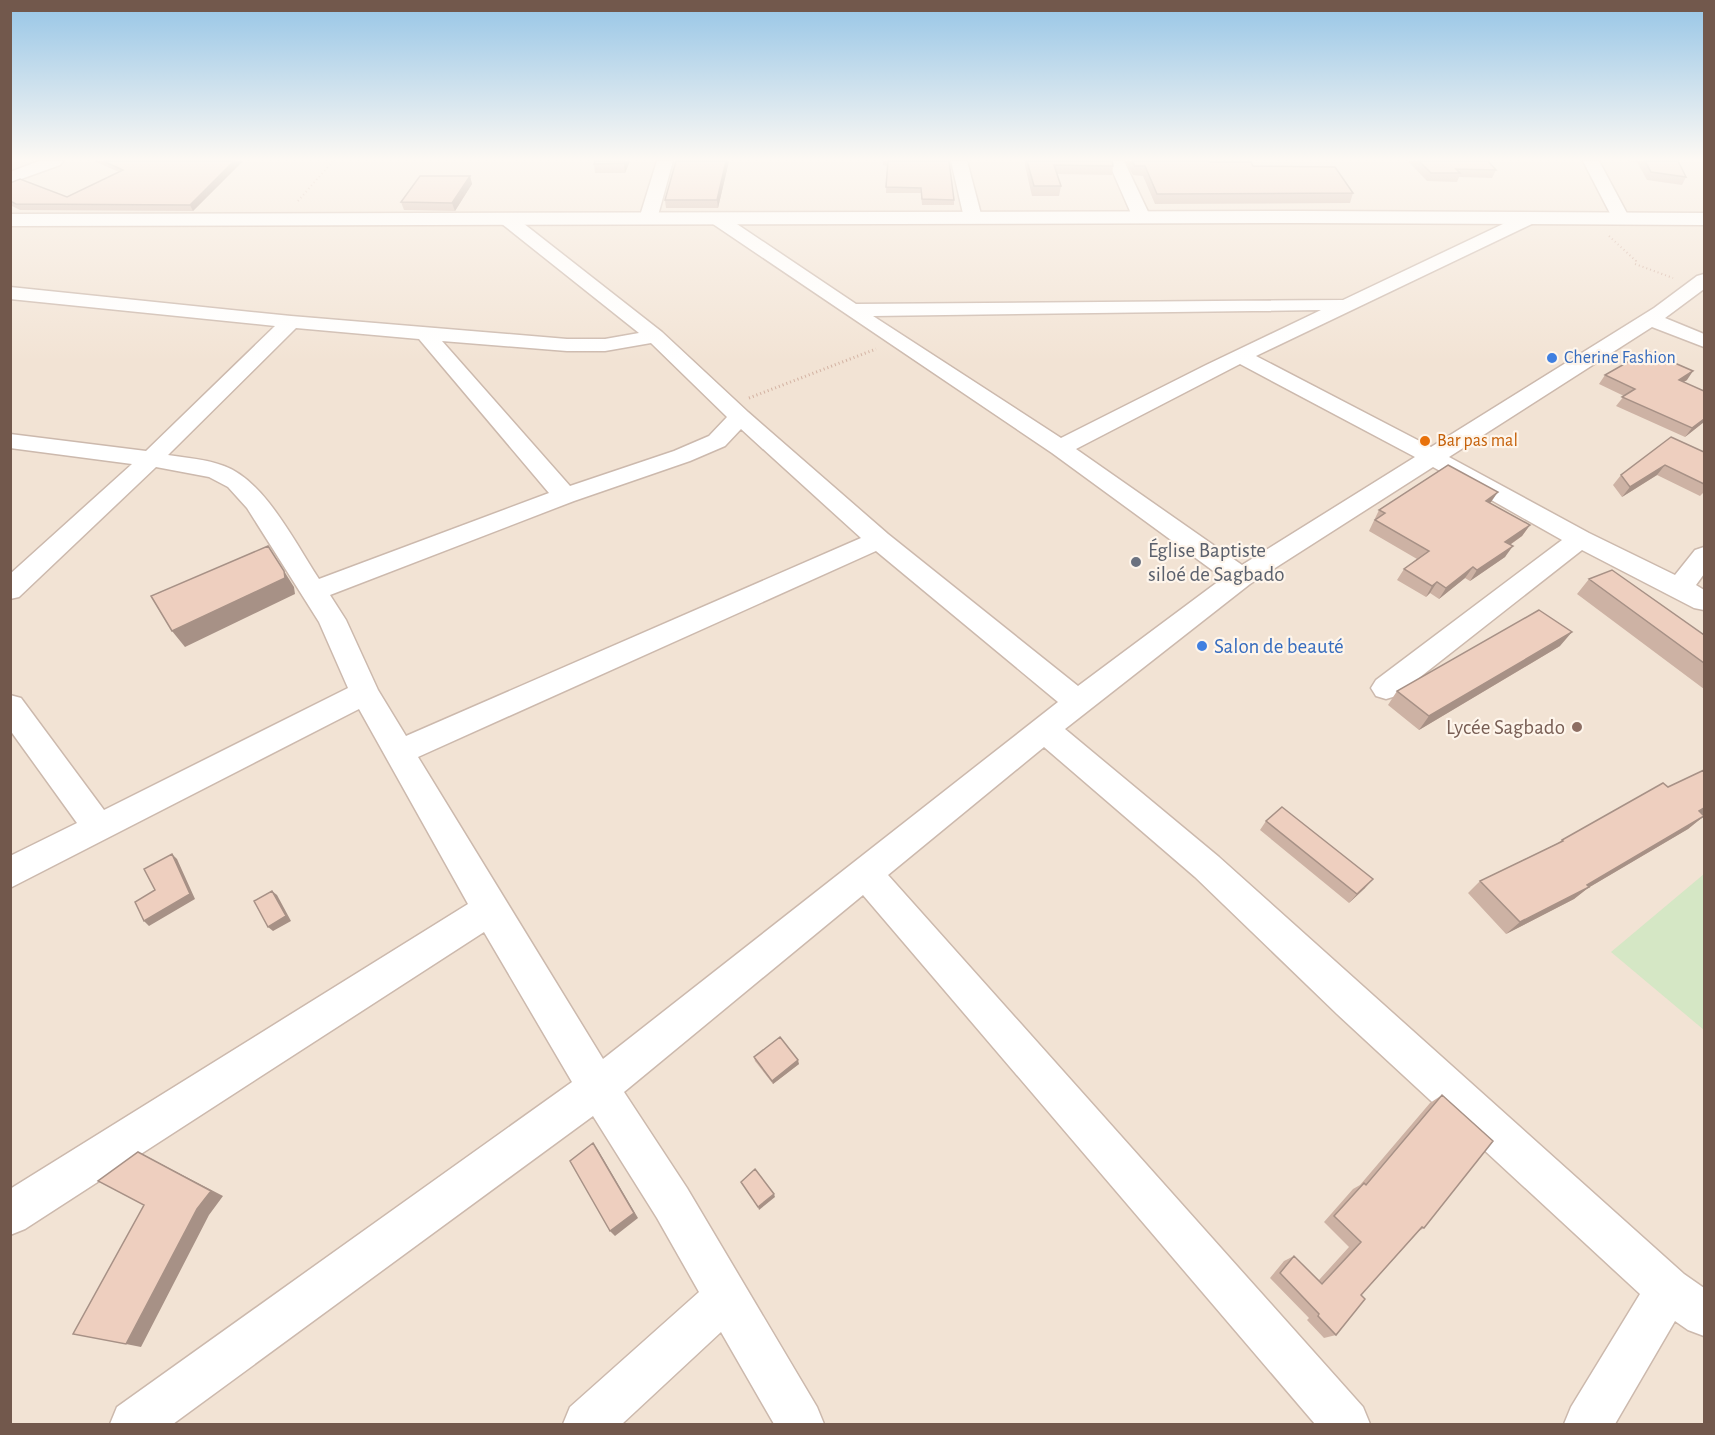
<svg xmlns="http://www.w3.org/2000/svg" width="1715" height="1435" font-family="'Alegreya Sans',sans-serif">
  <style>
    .residential { fill: #f2e3d4 }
    .green { fill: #d5e7c5 }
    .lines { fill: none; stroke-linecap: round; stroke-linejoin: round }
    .minor-casing { stroke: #ccb9ad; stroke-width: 3 }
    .tertiary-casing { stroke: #ccb9ad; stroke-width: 3 }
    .secondary-casing { stroke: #d0baad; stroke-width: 3 }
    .path-far1 { stroke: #d3b2a2; stroke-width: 2; stroke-dasharray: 1 3; stroke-linecap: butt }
    .path { stroke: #d3b2a2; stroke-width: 3; stroke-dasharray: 1 3; stroke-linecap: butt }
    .minor { fill: #fff; fill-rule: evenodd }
    .tertiary { fill: #fff; fill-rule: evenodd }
    .secondary { fill: #fff; fill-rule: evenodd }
    .wall { fill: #cdb2a4 }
    .shaded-wall { fill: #a79186 }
    .building { fill: #eecfbf; stroke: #a79186; stroke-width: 1.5 }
    .shop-dot { fill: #3f7fe0; stroke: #fef5eb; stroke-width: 2 }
    .food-dot { fill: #e8710a; stroke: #fef5eb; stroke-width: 2 }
    .worship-dot { fill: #6b7280; stroke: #fef5eb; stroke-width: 2 }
    .education-dot { fill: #8d6e63; stroke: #fef5eb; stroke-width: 2 }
    .labels { text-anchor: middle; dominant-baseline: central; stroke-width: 4.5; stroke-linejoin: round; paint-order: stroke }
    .far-shop-label { font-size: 18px; fill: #366cbe; stroke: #fef5eb; text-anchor: start }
    .far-food-label { font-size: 18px; fill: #c56008; stroke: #fef5eb; text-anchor: start }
    .worship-label { font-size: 21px; fill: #5b616d; stroke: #fef5eb; text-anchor: start }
    .shop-label { font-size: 21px; fill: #366cbe; stroke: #fef5eb; text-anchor: start }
    .education-label { font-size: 21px; fill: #785e54; stroke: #fef5eb; text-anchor: end }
  </style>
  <rect width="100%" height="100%" fill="#fbf1e6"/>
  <!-- residential -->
  <path class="residential" d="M 11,161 L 1704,161 L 1704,1424 L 11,1424 Z"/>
  <!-- green -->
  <path class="green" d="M 1704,874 L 1704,1030 L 1611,952 Z"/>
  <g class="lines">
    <defs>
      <path id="minor" d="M 657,161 L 673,161 L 657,219 L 654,223 L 642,223 L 639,219 Z
        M 951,161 L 967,161 L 982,218 L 979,222 L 967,222 L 964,218 Z
        M 1108,161 L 1124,161 L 1151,218 L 1148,222 L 1136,222 L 1133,218 Z
        M 1583,161 L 1599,161 L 1630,219 L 1627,223 L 1615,223 Z
        M 716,213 L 722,214 L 856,304 L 1343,300 L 1524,214 L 1536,214 L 1539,218 L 1536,222 L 1256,356 L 1431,447 L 1654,308 L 1697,276 L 1704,274 L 1704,289 L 1665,318 L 1704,334 L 1704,347 L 1652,327 L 1449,457 L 1589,533 L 1675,575 L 1695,550 L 1704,547 L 1704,574 L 1696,585 L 1704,590 L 1704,610 L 1694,608 L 1582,550 L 1396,696 L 1386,699 L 1376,696 L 1371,688 L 1376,680 L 1562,540 L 1433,467 L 1250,584 L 1065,729 L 1219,857 L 1684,1274 L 1704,1288 L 1704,1336 L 1688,1330 L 1675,1321 L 1615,1424 L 1564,1424 L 1571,1407 L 1640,1294 L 1337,1014 L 1195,877 L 1044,747 L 888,875 L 1363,1407 L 1370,1424 L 1315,1424 L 863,895 L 624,1092 L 687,1188 L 817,1407 L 824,1424 L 774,1424 L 721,1332 L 622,1424 L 563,1424 L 570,1407 L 699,1292 L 657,1218 L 593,1116 L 173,1424 L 110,1424 L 117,1407 L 572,1082 L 484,932 L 25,1229 L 10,1235 L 10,1189 L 468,904 L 359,709 L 10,888 L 10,856 L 77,823 L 10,730 L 10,695 L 21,698 L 104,810 L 348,688 L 319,622 L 247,508 L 228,487 L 209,477 L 156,467 L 19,597 L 10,599 L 10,574 L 132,464 L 10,448 L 10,434 L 146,451 L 275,326 L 10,299 L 10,287 L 291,316 L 567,339 L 605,339 L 639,333 L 502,224 L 499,220 L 502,216 L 514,216 L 662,332 L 748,412 L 888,534 L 1078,686 L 1223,578 L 1052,453 L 710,222 L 707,218 L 710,214 ZM 1321,310 L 1206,365 L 1061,438 L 873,316 ZM 296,328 L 419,339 L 549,493 L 319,579 C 295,543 265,481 224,466 C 207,459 186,458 168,455 ZM 442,341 L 567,351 L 605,351 L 651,343 L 727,417 L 709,436 L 674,451 L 570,486 ZM 1240,364 L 1415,457 L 1242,565 L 1076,449 ZM 741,429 L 861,538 L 406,736 L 378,690 L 346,620 L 330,595 L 574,501 L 690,461 L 725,446 ZM 876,551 L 1058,702 L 603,1059 L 418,757 Z"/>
      <path id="tertiary" d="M 39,161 L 63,161 L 60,165 L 10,183 L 10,172 Z"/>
      <path id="secondary" d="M 1302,211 L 1704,213 L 1704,225 L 1302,223 L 10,226 L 10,214 Z"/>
    </defs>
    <!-- minor casing -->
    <use href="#minor" class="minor-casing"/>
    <!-- tertiary casing -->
    <use href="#tertiary" class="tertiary-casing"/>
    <!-- secondary casing -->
    <use href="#secondary" class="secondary-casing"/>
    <!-- path-far1 -->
    <path class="path-far1" d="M 298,201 L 333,161
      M 1609,236 L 1636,261 L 1635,264 L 1673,278"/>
    <!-- path -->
    <path class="path" d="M 749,398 L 876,349"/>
    <!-- minor -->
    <use href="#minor" class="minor"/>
    <!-- tertiary -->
    <use href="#tertiary" class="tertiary"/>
    <!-- secondary -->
    <use href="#secondary" class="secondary"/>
  </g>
  <!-- wall -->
  <path class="wall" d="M 94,161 L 243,161 L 193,211 L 20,210 L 10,205 L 10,183 L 67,197 L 119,172 Z
    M 630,161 L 625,173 L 595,173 L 594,164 Z
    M 676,161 L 729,161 L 718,208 L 666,208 L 665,200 Z
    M 883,161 L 949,161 L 954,200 L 954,205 L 922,205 L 921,193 L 886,193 L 887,166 L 883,165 Z
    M 1025,161 L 1112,161 L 1113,166 L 1112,175 L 1057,174 L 1061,186 L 1059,196 L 1032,196 L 1025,166 Z
    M 1125,161 L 1209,161 L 1210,162 L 1253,166 L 1353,193 L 1350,203 L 1155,204 L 1143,176 L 1133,175 Z
    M 1408,161 L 1488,161 L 1496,170 L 1492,178 L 1459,177 L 1457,182 L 1427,181 Z
    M 1627,161 L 1678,161 L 1686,177 L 1682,185 L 1647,180 L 1637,162 Z
    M 470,176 L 472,184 L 455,211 L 404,210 L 401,202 Z
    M 1605,375 L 1687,380 L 1683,382 L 1704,422 L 1685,437 L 1616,406 L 1624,396 L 1599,384 Z
    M 1704,452 L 1704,492 L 1700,496 L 1657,475 L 1622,497 L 1613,485 L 1621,475 Z
    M 1491,502 L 1490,503 L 1530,525 L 1522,536 L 1510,545 L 1505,557 L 1470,581 L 1465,578 L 1439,599 L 1430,593 L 1426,597 L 1397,580 L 1404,569 L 1417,559 L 1369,531 L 1379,510 Z
    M 1589,579 L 1704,635 L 1704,689 L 1577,594 Z
    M 1560,646 L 1419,730 L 1388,705 L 1397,691 Z
    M 1704,770 L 1704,813 L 1703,814 L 1704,816 L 1688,829 L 1588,888 L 1574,899 L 1506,934 L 1468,893 L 1480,881 L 1556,844 L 1562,840 L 1668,787 Z
    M 1266,821 L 1365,888 L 1349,903 L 1260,830 Z
    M 754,1057 L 799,1064 L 773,1084 L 755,1061 Z
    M 1442,1095 L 1424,1228 L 1419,1231 L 1361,1295 L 1336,1335 L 1324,1338 L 1307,1320 L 1309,1318 L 1270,1278 L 1284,1261 L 1294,1256 L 1319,1280 L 1349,1247 L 1324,1222 L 1353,1189 L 1360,1185 L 1430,1103 Z"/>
  <!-- shaded-wall -->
  <path class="shaded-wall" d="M 234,161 L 243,161 L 193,211 L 190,205 Z
    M 625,161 L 630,161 L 625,173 L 624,163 Z
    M 726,161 L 729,161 L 718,208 L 717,200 Z
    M 470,176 L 472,184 L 455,211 L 452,203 Z
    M 1693,371 L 1687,380 L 1672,389 L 1679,380 Z
    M 1704,419 L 1704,422 L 1685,437 L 1692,428 Z
    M 1665,465 L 1657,475 L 1622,497 L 1630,487 Z
    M 1498,492 L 1491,502 L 1479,512 L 1486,501 Z
    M 1530,525 L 1522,536 L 1498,553 L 1505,542 Z
    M 1513,546 L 1505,557 L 1470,581 L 1477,570 Z
    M 1473,567 L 1465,578 L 1439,599 L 1446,588 Z
    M 284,571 L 294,587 L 295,594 L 185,647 L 172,631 Z
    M 1437,582 L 1430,593 L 1426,597 L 1432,586 Z
    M 1572,632 L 1560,646 L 1419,730 L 1429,716 Z
    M 1704,808 L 1704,813 L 1682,824 L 1699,811 Z
    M 1704,816 L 1688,829 L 1588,888 L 1574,899 L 1506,934 L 1520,922 L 1587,885 Z
    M 172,854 L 177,859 L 195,899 L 149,926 L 144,921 Z
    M 1373,879 L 1365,888 L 1349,903 L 1357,894 Z
    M 272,891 L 277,895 L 291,921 L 273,931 L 268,927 Z
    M 798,1060 L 799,1064 L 773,1084 L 772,1081 Z
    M 593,1143 L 598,1150 L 638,1218 L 615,1236 L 610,1231 Z
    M 138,1152 L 223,1196 L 209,1215 L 141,1347 L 126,1344 L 197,1209 Z
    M 774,1194 L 775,1197 L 759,1210 L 758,1207 Z"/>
  <!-- building -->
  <path class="building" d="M 103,161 L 234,161 L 190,205 L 16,204 L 10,201 L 10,183 L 20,179 L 67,197 L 123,170 Z
    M 595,161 L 625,161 L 624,163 L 594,164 Z
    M 676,161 L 726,161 L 717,200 L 665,200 Z
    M 888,161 L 949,161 L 954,200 L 922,199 L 921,188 L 886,187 Z
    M 1027,161 L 1112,161 L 1113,166 L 1054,165 L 1061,186 L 1034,186 Z
    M 1132,161 L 1209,161 L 1210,162 L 1251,162 L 1253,166 L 1335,167 L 1353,193 L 1157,194 L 1145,166 L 1135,166 Z
    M 1419,161 L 1488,161 L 1496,170 L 1456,169 L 1460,173 L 1431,173 Z
    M 1645,161 L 1678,161 L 1686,177 L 1651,172 Z
    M 420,176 L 470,176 L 452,203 L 401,202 Z
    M 1647,351 L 1693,371 L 1679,380 L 1704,391 L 1704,419 L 1692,428 L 1622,397 L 1635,389 L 1605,375 Z
    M 1671,437 L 1704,452 L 1704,484 L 1665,465 L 1630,487 L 1621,475 Z
    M 1448,465 L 1498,492 L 1486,501 L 1530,525 L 1505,542 L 1513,546 L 1477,570 L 1473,567 L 1446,588 L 1437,582 L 1432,586 L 1404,569 L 1429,551 L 1375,520 L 1385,513 L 1379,510 Z
    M 268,546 L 284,571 L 285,578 L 172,631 L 151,596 Z
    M 1612,570 L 1704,635 L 1704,663 L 1589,579 Z
    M 1539,610 L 1572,632 L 1429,716 L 1397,691 Z
    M 1704,770 L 1704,808 L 1699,811 L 1704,816 L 1587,885 L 1589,887 L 1520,922 L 1480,881 L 1563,841 L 1562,840 L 1663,783 L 1668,787 Z
    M 1282,807 L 1373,879 L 1357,894 L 1266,821 Z
    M 172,854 L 190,894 L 144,921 L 135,902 L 155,890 L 144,869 Z
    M 272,891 L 286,916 L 268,927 L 254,901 Z
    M 780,1037 L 798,1060 L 772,1081 L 754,1057 Z
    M 1442,1095 L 1493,1141 L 1424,1228 L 1422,1227 L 1361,1295 L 1365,1299 L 1336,1335 L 1318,1316 L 1319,1314 L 1280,1273 L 1294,1256 L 1322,1284 L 1361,1242 L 1334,1216 L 1364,1183 L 1366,1185 Z
    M 593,1143 L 634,1213 L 610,1231 L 570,1161 Z
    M 138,1152 L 211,1191 L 197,1209 L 126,1344 L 73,1334 L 144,1205 L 98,1181 Z
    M 755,1169 L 774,1194 L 758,1207 L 741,1182 Z"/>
  <!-- sky -->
  <linearGradient id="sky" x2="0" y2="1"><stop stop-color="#96c5e6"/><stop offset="0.44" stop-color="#fdf9f4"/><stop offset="1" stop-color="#fdf9f4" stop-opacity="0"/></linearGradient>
  <rect width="1715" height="362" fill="url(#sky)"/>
  <!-- markers -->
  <g class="shop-dot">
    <circle cx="1552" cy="358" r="6"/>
    <circle cx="1202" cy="646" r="6"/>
  </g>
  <circle class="food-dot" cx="1425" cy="441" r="6"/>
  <circle class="worship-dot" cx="1136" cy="562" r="6"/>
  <circle class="education-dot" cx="1577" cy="727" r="6"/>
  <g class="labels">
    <!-- far-shop labels -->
    <g class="far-shop-label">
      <text x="1564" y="358">Cherine Fashion</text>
    </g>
    <!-- far-food labels -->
    <g class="far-food-label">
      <text x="1437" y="441">Bar pas mal</text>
    </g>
    <!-- worship labels -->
    <g class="worship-label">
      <text x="1148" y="550">Église Baptiste<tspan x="1148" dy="24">siloé de Sagbado</tspan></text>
    </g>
    <!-- shop labels -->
    <g class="shop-label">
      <text x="1214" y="646">Salon de beauté</text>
    </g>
    <!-- education labels -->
    <g class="education-label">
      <text x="1565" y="727">Lycée Sagbado</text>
    </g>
  </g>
  <!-- border -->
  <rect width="1715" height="1435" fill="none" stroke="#72584c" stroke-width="24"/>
</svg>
